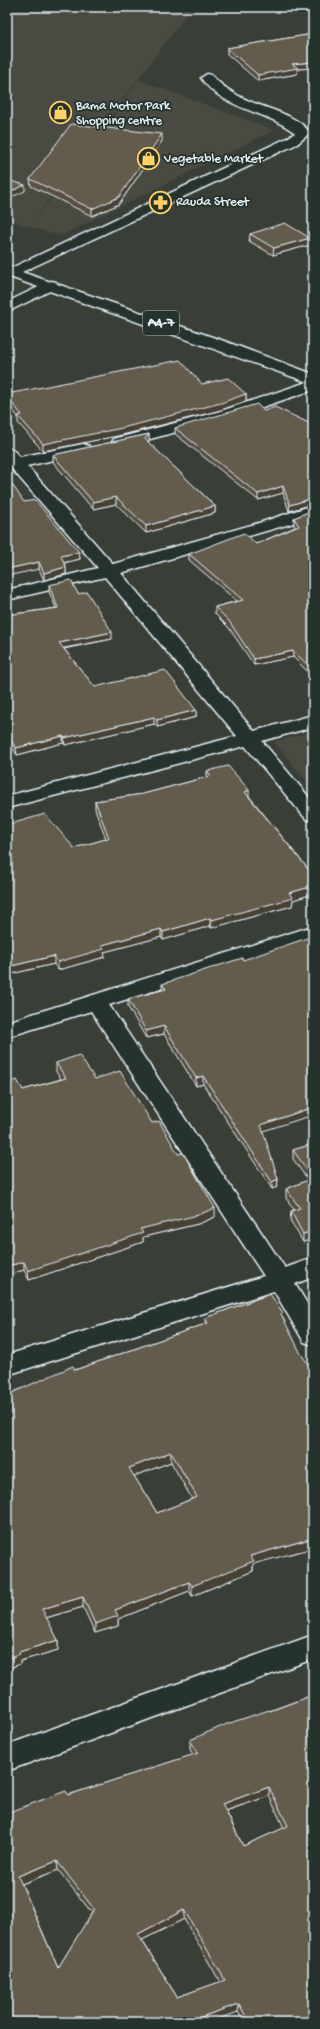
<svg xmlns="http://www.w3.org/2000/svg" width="320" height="2029" font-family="'Gochi Hand',sans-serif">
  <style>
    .built { fill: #494b42 }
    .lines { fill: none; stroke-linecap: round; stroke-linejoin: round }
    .minor-casing { stroke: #e8f1f8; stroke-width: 3 }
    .highway-casing { stroke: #e8f1f8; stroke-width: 3 }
    .minor { fill: #26332d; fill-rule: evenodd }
    .highway { fill: #26332d; fill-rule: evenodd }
    .wall { fill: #564f42; stroke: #e8f1f8; fill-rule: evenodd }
    .shaded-wall { fill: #464036; stroke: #e8f1f8 }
    .building { fill: #645c4d; stroke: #e8f1f8; fill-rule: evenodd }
    .labels { text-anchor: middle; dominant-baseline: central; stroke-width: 3.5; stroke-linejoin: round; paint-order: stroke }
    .far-poi-label { font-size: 13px; fill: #e8f1f8; stroke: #26332d; text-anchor: start }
    .shield { fill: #26332d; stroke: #aeb8bb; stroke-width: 1 }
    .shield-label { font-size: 14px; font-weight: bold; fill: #e8f1f8 }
  </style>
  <rect width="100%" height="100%" fill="#393f37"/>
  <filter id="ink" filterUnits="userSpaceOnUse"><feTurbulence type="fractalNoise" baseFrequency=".025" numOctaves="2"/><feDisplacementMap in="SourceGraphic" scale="8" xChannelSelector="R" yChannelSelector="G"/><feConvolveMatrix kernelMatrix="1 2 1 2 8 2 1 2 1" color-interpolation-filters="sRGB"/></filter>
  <g filter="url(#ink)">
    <!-- built -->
    <path class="built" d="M 7,7 L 192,7 L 35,218 L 61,187 L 139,80 L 274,130 L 60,236 L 7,220 Z
      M 313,731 L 313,789 L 274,742 Z"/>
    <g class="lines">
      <defs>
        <path id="minor" d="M 207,74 L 211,75 C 222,86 233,94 247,100 C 266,109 297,114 310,133 L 297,144 L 7,279 L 7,270 L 287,138 L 295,133 C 266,110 223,110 201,78 Z
          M 51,281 L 56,282 L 58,285 L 56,288 L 7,312 L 7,302 Z
          M 313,380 L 313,390 L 233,417 L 120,447 L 114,445 L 112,442 L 114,439 L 221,411 Z
          M 83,444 L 89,446 L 91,449 L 89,452 L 27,466 L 113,564 L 262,522 L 313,505 L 313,516 L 297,522 L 121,573 L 254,731 L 313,715 L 313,727 L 262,741 L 313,802 L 313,821 L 306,819 L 245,746 L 7,808 L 7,796 L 237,736 L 105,577 L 7,600 L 7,590 L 98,568 L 12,469 L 7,470 L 7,448 L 13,450 L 20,457 Z
          M 313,926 L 313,940 L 109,1005 L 285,1268 L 313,1258 L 313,1277 L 295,1284 L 313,1313 L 313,1345 L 304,1342 L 274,1291 L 7,1375 L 7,1355 L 264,1276 L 91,1011 L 7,1037 L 7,1022 Z
          M 313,1635 L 313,1659 L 7,1771 L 7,1745 Z"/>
        <path id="highway" d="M 7,267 L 224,341 L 313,374 L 313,384 L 7,276 Z"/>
      </defs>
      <!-- minor casing -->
      <use href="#minor" class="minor-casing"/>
      <!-- highway casing -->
      <use href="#highway" class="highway-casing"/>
      <!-- minor -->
      <use href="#minor" class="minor"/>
      <!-- highway -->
      <use href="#highway" class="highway"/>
    </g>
    <!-- wall -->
    <path class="wall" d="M 313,34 L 313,68 L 298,69 L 297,74 L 258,81 L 227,54 L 227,48 Z
      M 162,141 L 119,204 L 92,216 L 31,186 L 30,179 Z
      M 250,234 L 310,245 L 273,255 L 249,241 Z
      M 202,384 L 246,394 L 246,401 L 221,410 L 122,435 L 43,451 L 18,423 L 18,417 L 7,403 L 7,394 Z
      M 264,411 L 313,425 L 313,504 L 289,511 L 283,493 L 258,500 L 175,434 L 175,428 Z
      M 149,434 L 149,441 L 148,442 L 215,506 L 215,513 L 146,533 L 116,504 L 93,509 L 53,462 L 53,455 Z
      M 24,502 L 79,552 L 80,559 L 64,563 L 66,567 L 66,574 L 44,580 L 39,569 Z
      M 313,510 L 313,672 L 309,673 L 293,657 L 254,665 L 229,628 L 215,614 L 215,607 L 237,601 L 189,560 L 189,554 L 256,544 L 295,527 L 294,525 L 294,518 Z
      M 49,585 L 78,594 L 112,639 L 64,649 L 95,687 L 196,710 L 196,717 L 157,727 L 154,724 L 65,745 L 63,743 L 17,755 L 7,740 L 7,615 L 56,608 L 49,592 Z
      M 207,771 L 249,796 L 313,875 L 313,894 L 293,900 L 292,906 L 211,928 L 210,926 L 163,940 L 161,937 L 104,952 L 105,957 L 58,970 L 54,964 L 7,975 L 74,848 L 106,839 L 95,809 L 95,801 L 143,794 L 207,777 Z
      M 162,984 L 263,1132 L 278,1179 L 277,1187 L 272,1189 L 203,1084 L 196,1086 L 164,1034 L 146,1038 L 128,1007 L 128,999 L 162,990 Z
      M 56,1063 L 95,1079 L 152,1123 L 215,1217 L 198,1224 L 143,1237 L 143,1242 L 29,1280 L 24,1270 L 7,1275 L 7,1083 L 23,1090 L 61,1079 L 56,1072 Z
      M 313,1144 L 313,1239 L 303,1242 L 290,1220 L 291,1211 L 294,1210 L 286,1198 L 286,1189 L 308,1180 L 293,1159 L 293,1150 Z
      M 270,1294 L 253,1571 L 192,1596 L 189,1591 L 118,1619 L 118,1626 L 95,1633 L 83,1607 L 46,1618 L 58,1640 L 58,1650 L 20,1661 L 20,1664 L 7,1669 L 75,1370 L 205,1324 L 205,1318 ZM 171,1462 L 192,1499 L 157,1513 L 134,1476 Z
      M 313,1695 L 313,2022 L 244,2022 L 238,2012 L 7,2022 L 7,1813 L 68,1795 L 193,1755 L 190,1749 L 190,1740 ZM 269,1796 L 284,1828 L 243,1846 L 226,1811 ZM 58,1870 L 92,1913 L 58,1968 L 22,1884 ZM 184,1919 L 220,1982 L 177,1997 L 142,1940 Z"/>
    <!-- shaded-wall -->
    <path class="shaded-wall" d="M 313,62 L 313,68 L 298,69 L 297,74 L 258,81 L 258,75 L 292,64 Z
      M 162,134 L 162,141 L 119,204 L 92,216 L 92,209 Z
      M 25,185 L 25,191 L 7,199 L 7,193 Z
      M 310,238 L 310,245 L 273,255 L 274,248 Z
      M 246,394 L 246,401 L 221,410 L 122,435 L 43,451 L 43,444 Z
      M 149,434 L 149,441 L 145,446 L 145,439 Z
      M 283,486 L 283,493 L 258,500 L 258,494 Z
      M 116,497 L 116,504 L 93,509 L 93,502 Z
      M 313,498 L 313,504 L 289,511 L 290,505 Z
      M 215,506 L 215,513 L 146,533 L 146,526 Z
      M 79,552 L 80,559 L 62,563 L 61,556 Z
      M 39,562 L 39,569 L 7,576 L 7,569 Z
      M 66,567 L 66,574 L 44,580 L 44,573 Z
      M 112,632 L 112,639 L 59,649 L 59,643 Z
      M 293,651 L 293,657 L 254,665 L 254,659 Z
      M 313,665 L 313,672 L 309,673 L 309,666 Z
      M 196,710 L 196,717 L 157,727 L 157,720 Z
      M 154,717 L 154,724 L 65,745 L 64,738 Z
      M 63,736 L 63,743 L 17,755 L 16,748 Z
      M 249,790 L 249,798 L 245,792 Z
      M 313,886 L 313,894 L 293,900 L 292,906 L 211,928 L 212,920 L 289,893 Z
      M 210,918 L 210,926 L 163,940 L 163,932 Z
      M 161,929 L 161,937 L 104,952 L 105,957 L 58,970 L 58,962 L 102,945 Z
      M 54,956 L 54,964 L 7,975 L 7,967 Z
      M 164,1026 L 164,1034 L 146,1038 L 146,1031 Z
      M 203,1076 L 203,1084 L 196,1086 L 196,1078 Z
      M 313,1107 L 313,1115 L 260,1132 L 261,1125 Z
      M 278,1179 L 277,1187 L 272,1189 L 272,1182 Z
      M 215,1208 L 215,1217 L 198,1224 L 143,1237 L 143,1242 L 29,1280 L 28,1271 L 140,1229 Z
      M 313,1231 L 313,1239 L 303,1242 L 303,1234 Z
      M 24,1262 L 24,1270 L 7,1275 L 7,1266 Z
      M 171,1452 L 171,1462 L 129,1478 L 129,1468 Z
      M 313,1538 L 313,1548 L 253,1564 L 253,1571 L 192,1596 L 192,1586 L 250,1556 Z
      M 189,1582 L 189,1591 L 118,1619 L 118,1626 L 95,1633 L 95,1624 L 115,1610 Z
      M 83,1597 L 83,1607 L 42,1619 L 42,1609 Z
      M 58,1640 L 58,1650 L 20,1661 L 20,1664 L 7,1669 L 7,1659 L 19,1652 Z
      M 269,1787 L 269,1796 L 222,1812 L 222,1804 Z
      M 57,1861 L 58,1870 L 19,1885 L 18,1876 Z
      M 184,1910 L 184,1919 L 138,1942 L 138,1934 Z
      M 239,2004 L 238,2012 L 210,2022 L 192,2022 L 192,2020 Z"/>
    <!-- building -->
    <path class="building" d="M 313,34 L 313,62 L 292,64 L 298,68 L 258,75 L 227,48 Z
      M 71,124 L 162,134 L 119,197 L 92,209 L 30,179 Z
      M 7,180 L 25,185 L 7,193 Z
      M 285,223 L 310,238 L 274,248 L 250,234 Z
      M 180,360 L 202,384 L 228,378 L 246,394 L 221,403 L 122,428 L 43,444 L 18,416 L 22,415 L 7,397 L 7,394 Z
      M 257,404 L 264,411 L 275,407 L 313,425 L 313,498 L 290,505 L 283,486 L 258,494 L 175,428 Z
      M 149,434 L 145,439 L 215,506 L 146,526 L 116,497 L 93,502 L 53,455 Z
      M 7,477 L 24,502 L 35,500 L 79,552 L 61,556 L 66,567 L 44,573 L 39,562 L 7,569 Z
      M 313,510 L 313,665 L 309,666 L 293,651 L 254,659 L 229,621 L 215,607 L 243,600 L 189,554 L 244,533 L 256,544 L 299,526 L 294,518 Z
      M 71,580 L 78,594 L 87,592 L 112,632 L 59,643 L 95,687 L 165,670 L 196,710 L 157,720 L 154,717 L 64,738 L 63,736 L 16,748 L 7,734 L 7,615 L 58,608 L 49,585 Z
      M 228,766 L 249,790 L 245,792 L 313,875 L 313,886 L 289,893 L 293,898 L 212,920 L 210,918 L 163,932 L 161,929 L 102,945 L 104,949 L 58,962 L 54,956 L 7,967 L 7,825 L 45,814 L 74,848 L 109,838 L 95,801 L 143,794 L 211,776 L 207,771 Z
      M 313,936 L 313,1107 L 261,1125 L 278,1179 L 272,1182 L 203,1076 L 196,1078 L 164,1026 L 146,1031 L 128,999 L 166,989 L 162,984 L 242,958 L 243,960 Z
      M 79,1055 L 95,1079 L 120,1071 L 152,1123 L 159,1121 L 178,1154 L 183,1153 L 215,1208 L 198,1215 L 140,1229 L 143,1233 L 28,1271 L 24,1262 L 7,1266 L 7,1083 L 17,1080 L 23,1090 L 66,1078 L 56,1063 Z
      M 313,1144 L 313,1178 L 293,1150 Z
      M 313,1178 L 313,1231 L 303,1234 L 291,1211 L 300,1208 L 286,1189 Z
      M 270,1294 L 283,1313 L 281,1314 L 301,1354 L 313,1371 L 313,1538 L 250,1556 L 254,1561 L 192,1586 L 189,1582 L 115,1610 L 118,1616 L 95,1624 L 83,1597 L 42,1609 L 58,1640 L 19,1652 L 20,1654 L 7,1659 L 7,1395 L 73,1366 L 75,1370 L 208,1323 L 205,1318 ZM 171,1452 L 197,1497 L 157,1513 L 129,1468 Z
      M 313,1695 L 313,2022 L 249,2022 L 239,2004 L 192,2020 L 193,2022 L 7,2022 L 7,1829 L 9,1829 L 7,1824 L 7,1813 L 66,1791 L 68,1795 L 198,1753 L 190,1740 L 227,1724 L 269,1710 L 270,1711 ZM 269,1787 L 288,1826 L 243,1846 L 222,1804 ZM 57,1861 L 94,1909 L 58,1968 L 18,1876 ZM 184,1910 L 225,1980 L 177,1997 L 138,1934 Z"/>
  </g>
  <!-- icons -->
  <defs>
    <symbol id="shop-ring" viewBox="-11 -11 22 22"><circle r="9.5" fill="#26332d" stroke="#ffd166" stroke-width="1.5"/><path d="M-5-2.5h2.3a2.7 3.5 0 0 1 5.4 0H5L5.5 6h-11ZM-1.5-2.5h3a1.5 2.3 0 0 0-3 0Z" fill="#ffd166"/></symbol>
    <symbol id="pharmacy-ring" viewBox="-11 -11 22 22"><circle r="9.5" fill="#26332d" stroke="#ffd166" stroke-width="1.5"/><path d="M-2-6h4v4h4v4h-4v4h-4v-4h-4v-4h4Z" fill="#ffd166"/></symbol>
  </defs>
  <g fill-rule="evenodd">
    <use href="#shop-ring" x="48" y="100" width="25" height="25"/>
    <use href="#shop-ring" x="136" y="146" width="25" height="25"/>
    <use href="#pharmacy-ring" x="148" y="190" width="25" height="25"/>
  </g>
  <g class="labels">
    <!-- far-poi labels -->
    <g class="far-poi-label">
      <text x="76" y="106">Bama Motor Park<tspan x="76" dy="15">Shopping centre</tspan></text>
      <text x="164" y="159">Vegetable Market</text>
      <text x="176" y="202">Rauda Street</text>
    </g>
    <!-- shield labels -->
    <rect class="shield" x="143" y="311" width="36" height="24" rx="3"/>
    <g class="shield-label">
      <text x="161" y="323">A4-7</text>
    </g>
  </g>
  <!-- margin -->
  <rect width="320" height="2029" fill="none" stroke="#26332d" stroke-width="24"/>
  <rect x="12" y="12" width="296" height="2005" fill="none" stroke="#e8f1f8" stroke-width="1.5" filter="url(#ink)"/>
</svg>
